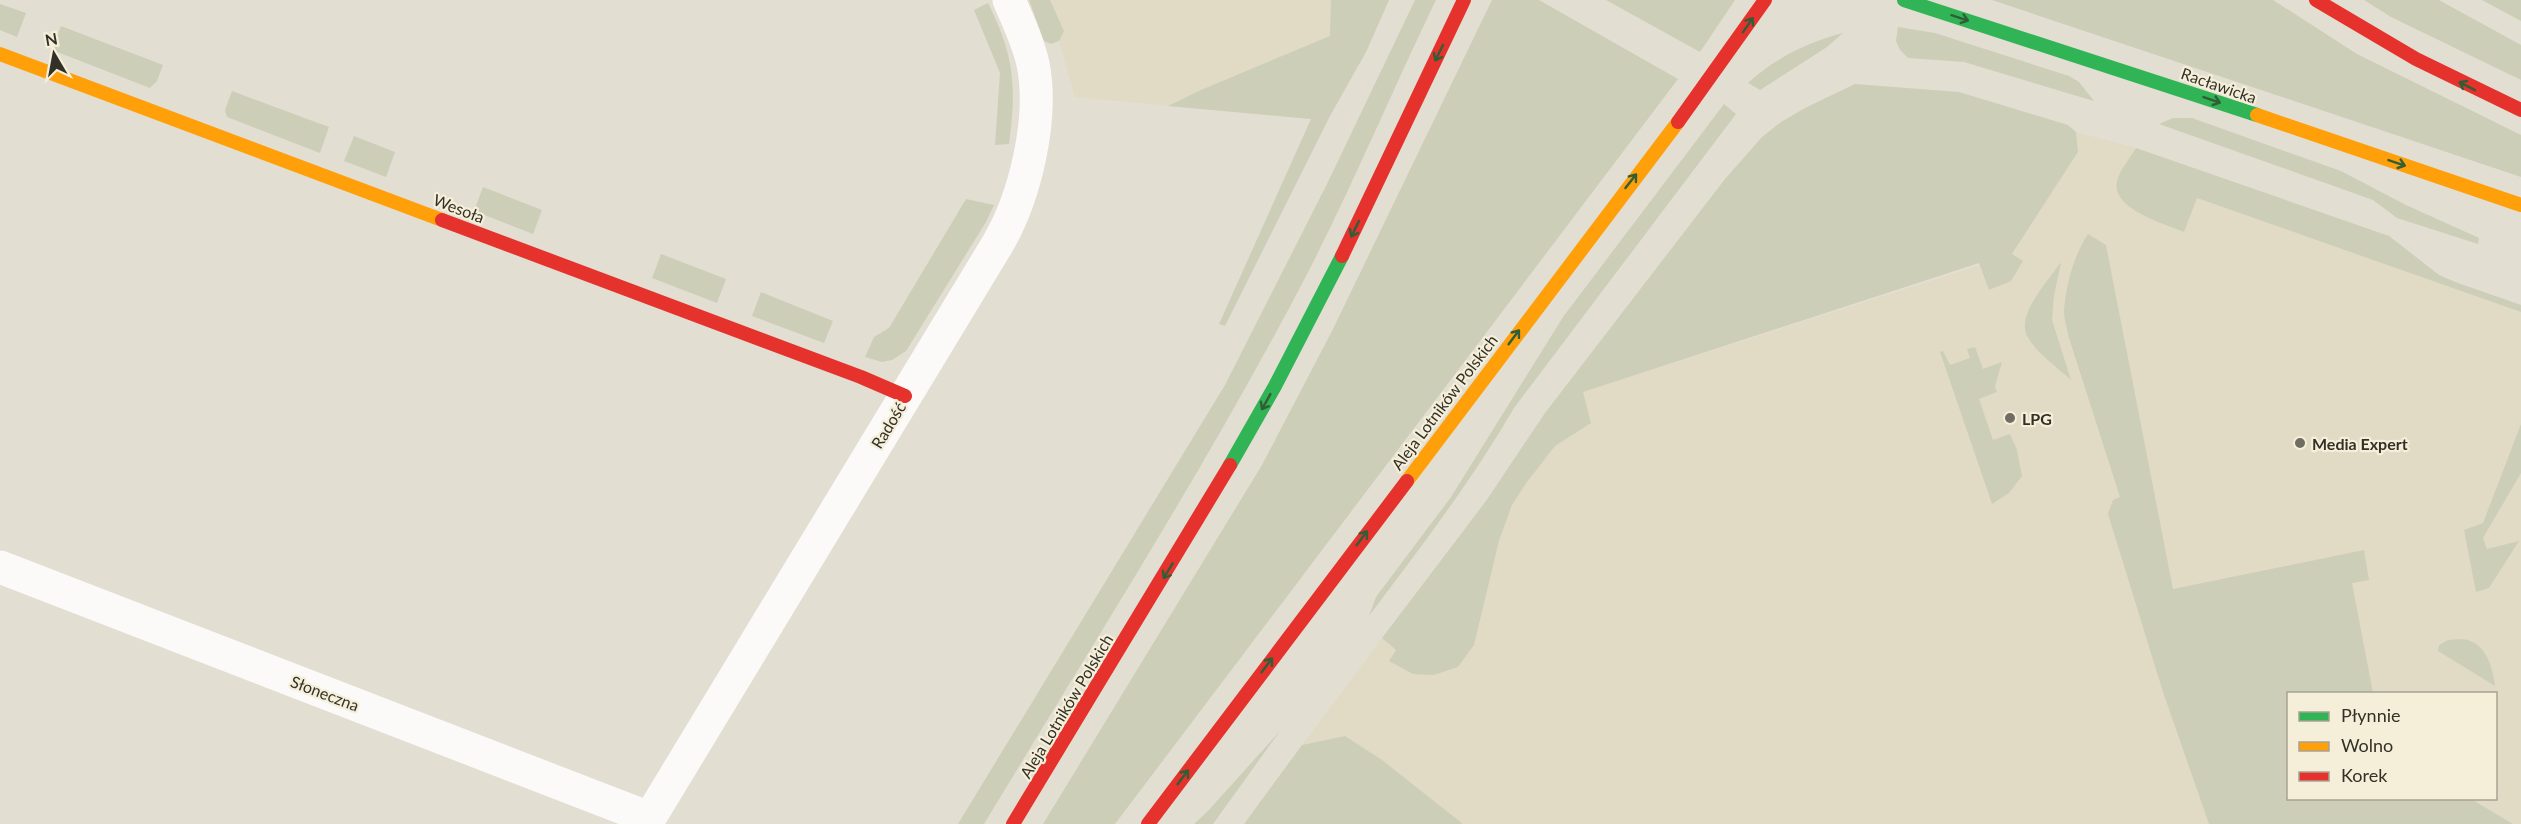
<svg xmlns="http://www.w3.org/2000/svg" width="2521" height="824" font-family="Lato,sans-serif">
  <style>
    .built { fill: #e1dbc5; fill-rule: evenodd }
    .green { fill: #cdceb7 }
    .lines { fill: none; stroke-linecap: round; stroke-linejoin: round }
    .street { stroke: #fbfaf8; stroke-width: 33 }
    .fast { stroke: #30b455; stroke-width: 14 }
    .slow { stroke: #ff9f0a; stroke-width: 14 }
    .jam { stroke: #e5322d; stroke-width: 14 }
    .oneway { stroke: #315e37 }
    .poi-dot { fill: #706d63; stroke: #f5efd9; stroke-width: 2 }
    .labels { text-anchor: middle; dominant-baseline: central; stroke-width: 4.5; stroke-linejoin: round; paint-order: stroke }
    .street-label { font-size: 16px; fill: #323027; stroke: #f5efd9 }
    .poi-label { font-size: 16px; font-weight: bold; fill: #323027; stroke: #f5efd9; text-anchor: start }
  </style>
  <rect width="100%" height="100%" fill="#e2ded2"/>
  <!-- built -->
  <path class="built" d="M 1041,0 L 1389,0 L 1366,52 L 1311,119 L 1075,97 L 1059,41 Z
    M 2076,132 L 2136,148 L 2389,236 L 2439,275 L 2455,282 L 2521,305 L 2521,824 L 1463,824 L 1345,736 L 1302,745 L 1382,638 L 1434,675 L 1458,667 L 1474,645 L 1499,541 L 1512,505 L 1527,482 L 1555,446 L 1591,423 L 1582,392 L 2012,255 L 2078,152 ZM 2288,694 L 2496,694 L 2496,798 L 2288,798 Z"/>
  <!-- green -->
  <path class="green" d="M 1029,0 L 1050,0 L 1064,31 L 1059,41 L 1051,44 L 1044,41 Z
    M 1331,0 L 1389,0 L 1366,52 L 1330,116 L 1225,326 L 1219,324 L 1311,119 L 1168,106 L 1201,90 L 1330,36 Z
    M 1415,0 L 1436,0 C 1388,99 1346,202 1294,299 C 1199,478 1089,650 984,824 L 958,824 L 1225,385 L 1328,182 Z
    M 1492,0 L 1539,0 L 1678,79 L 1115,824 L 1043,824 L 1262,465 L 1333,329 Z
    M 1606,0 L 1735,0 L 1700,52 Z
    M 1992,0 L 2273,0 L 2357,54 L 2521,135 L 2521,177 Z
    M 2364,0 L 2439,0 L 2521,45 L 2521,80 L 2391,17 Z
    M 2482,0 L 2521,0 L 2521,21 Z
    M 988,3 C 1014,55 1017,86 1009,144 L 995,145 L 1000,73 L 974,10 Z
    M 0,4 L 26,13 L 17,37 L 0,30 Z
    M 61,26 L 163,65 L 157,81 L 150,88 L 52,50 Z
    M 1898,27 L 1935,33 L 2069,76 L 2079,82 L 2094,101 L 1964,62 L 1908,58 L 1900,50 L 1896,41 Z
    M 1843,33 L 1827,47 L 1760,90 L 1748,83 C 1775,58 1808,42 1843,33 Z
    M 1855,84 L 1959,92 L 2068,125 L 2076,132 L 2078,152 L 2012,254 L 2023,261 L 2011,281 L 1989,290 L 1979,263 L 1583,392 L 1591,423 L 1555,446 L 1527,482 L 1512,505 L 1499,541 L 1474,645 L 1458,667 L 1434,675 L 1413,674 L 1389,661 L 1396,650 L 1382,638 L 1486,501 L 1545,413 L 1725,179 L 1762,137 L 1781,122 L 1805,108 Z
    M 232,91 L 329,127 L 320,153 L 227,117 L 225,110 Z
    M 1724,104 L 1736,114 L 1514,408 C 1471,482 1420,548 1369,616 L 1376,597 L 1451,497 L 1563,317 Z
    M 2173,118 L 2192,118 L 2341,171 L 2406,205 L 2479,238 L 2478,244 L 2397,218 L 2373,200 L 2159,124 Z
    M 354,136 L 395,152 L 386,177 L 344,161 Z
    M 2136,148 L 2389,236 L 2439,275 L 2455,282 L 2521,305 L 2521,312 L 2197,198 L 2184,232 C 2165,224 2110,209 2117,181 C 2120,170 2130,158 2136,148 Z
    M 483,187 L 542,210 L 533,234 L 474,211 Z
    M 966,199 L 994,205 L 986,222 L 906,351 L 892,360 L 882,362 L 865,357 L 874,337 L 889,328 Z
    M 2088,234 L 2106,245 L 2173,589 L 2364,550 L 2369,580 L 2352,583 L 2373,693 L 2288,694 L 2288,798 L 2471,799 L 2513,824 L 2209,824 L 2163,692 L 2108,514 L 2113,500 L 2120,497 L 2069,338 C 2067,329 2064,319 2064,310 C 2066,285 2074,255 2088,234 Z
    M 661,254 L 726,279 L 717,303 L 652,278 Z
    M 2061,262 L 2054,296 L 2052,320 L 2071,380 C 2057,367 2036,353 2027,336 C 2016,314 2049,280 2061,262 Z
    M 761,292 L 833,321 L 824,343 L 752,316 Z
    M 1975,347 L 1983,369 L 2002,362 L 1995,386 L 1997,392 L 1979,399 L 1993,440 L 2010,434 L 2017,450 L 2022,476 L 2009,493 L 1992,504 L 1940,352 L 1943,351 L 1950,365 L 1970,358 L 1967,349 Z
    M 2521,424 L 2521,473 L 2483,538 L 2487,549 L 2519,541 L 2489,588 L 2476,592 L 2464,530 L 2483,523 Z
    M 2461,639 C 2484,640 2493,665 2495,686 L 2438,651 L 2439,645 L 2448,640 Z
    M 1280,731 L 1213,824 L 1194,824 L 1207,812 Z
    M 1345,736 L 1382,760 L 1463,824 L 1244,824 L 1302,745 Z"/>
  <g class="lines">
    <!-- street -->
    <path class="street" d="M 0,567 L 649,818
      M 646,824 L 997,245 C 1025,198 1044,119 1033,64 C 1028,41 1018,21 1009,0"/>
    <!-- fast -->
    <path class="fast" d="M 1904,0 L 2257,115
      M 1230,465 L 1275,386 L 1342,256"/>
    <!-- slow -->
    <path class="slow" d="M 0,54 L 442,220
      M 2257,115 L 2521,205
      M 1407,481 L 1678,122"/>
    <!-- jam -->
    <path class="jam" d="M 2316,0 L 2416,59 L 2521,110
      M 1678,122 L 1765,0
      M 442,220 L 861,377 L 905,396
      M 1342,256 L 1464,0
      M 1013,824 L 1230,465
      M 1148,824 L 1407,481"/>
  </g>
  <!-- one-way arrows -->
  <defs><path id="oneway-shaft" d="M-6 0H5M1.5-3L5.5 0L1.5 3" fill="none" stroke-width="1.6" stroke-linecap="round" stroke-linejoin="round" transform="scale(1.5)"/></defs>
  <g class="oneway">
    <use href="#oneway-shaft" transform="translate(1960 18) rotate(18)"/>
    <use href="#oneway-shaft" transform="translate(1748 25) rotate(-55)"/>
    <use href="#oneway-shaft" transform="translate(1439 53) rotate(116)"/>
    <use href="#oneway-shaft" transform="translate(2467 86) rotate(-153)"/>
    <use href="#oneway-shaft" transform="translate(2212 100) rotate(19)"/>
    <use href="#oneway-shaft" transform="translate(2397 163) rotate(19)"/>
    <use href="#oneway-shaft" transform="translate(1631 181) rotate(-52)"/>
    <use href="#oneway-shaft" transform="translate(1355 229) rotate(116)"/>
    <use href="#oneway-shaft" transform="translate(1514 337) rotate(-53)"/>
    <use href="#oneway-shaft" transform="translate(1266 402) rotate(119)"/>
    <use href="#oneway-shaft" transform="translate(1362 538) rotate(-53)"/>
    <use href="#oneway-shaft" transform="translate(1168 571) rotate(121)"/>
    <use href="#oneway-shaft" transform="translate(1267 665) rotate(-53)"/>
    <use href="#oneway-shaft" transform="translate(1183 777) rotate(-53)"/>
  </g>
  <!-- markers -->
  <g class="poi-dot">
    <circle cx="2010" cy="418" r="6"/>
    <circle cx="2300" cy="443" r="6"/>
  </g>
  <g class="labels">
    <!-- street labels -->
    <g class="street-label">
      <text transform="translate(2219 85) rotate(19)">Racławicka</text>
      <text transform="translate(459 208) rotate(21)">Wesoła</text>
      <text transform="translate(1444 402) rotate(-53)">Aleja Lotników Polskich</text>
      <text transform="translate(888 425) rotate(-59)">Radość</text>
      <text transform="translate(325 693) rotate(21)">Słoneczna</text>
      <text transform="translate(1066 706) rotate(-59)">Aleja Lotników Polskich</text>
    </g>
    <!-- poi labels -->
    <g class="poi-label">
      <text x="2022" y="418">LPG</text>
      <text x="2312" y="443">Media Expert</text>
    </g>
  </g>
  <!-- legend -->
  <rect x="2287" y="692" width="210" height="108" fill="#f5efd9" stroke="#a7a392" stroke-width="1.5"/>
  <rect x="2299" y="712" width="30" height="9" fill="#30b455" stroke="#a7a392" stroke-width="1.5"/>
  <text x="2341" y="722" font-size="18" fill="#323027">Płynnie</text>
  <rect x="2299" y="742" width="30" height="9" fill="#ff9f0a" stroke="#a7a392" stroke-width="1.5"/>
  <text x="2341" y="752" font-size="18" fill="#323027">Wolno</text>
  <rect x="2299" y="772" width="30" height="9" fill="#e5322d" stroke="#a7a392" stroke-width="1.5"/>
  <text x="2341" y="782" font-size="18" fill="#323027">Korek</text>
  <!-- north arrow -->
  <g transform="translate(54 54) rotate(350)" stroke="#f5efd9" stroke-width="4.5" paint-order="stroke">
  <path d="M0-4.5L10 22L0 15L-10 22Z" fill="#323027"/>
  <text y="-9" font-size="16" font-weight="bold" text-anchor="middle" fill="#323027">N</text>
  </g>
</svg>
